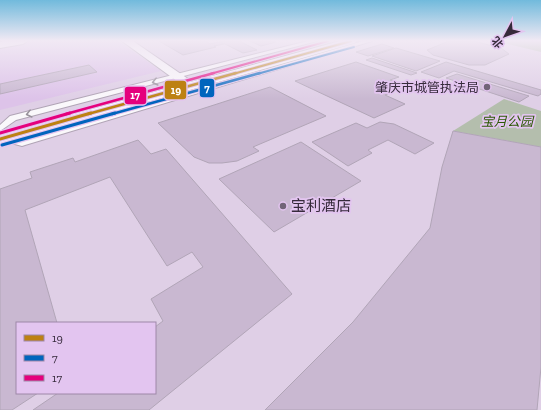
<svg xmlns="http://www.w3.org/2000/svg" width="541" height="410" font-family="'Zilla Slab','Noto Sans SC',serif">
  <style>
    .built { fill: #ddc3e9 }
    .green { fill: #b4bead }
    .building { fill: #c9b8d1; stroke: #b1a5b7 }
    .lines { fill: none; stroke-linecap: round; stroke-linejoin: round }
    .service-casing { stroke: #b0a4b5; stroke-width: 2 }
    .minor-casing { stroke: #b0a4b5; stroke-width: 2 }
    .secondary-casing { stroke: #b0a4b5; stroke-width: 2 }
    .service { fill: #faf8fb; fill-rule: evenodd }
    .minor { fill: #faf8fb; fill-rule: evenodd }
    .secondary { fill: #faf8fb; fill-rule: evenodd }
    .bus-1-far2-casing { stroke: #e3c5f0; stroke-width: 3.5 }
    .bus-1-far1-casing { stroke: #e3c5f0; stroke-width: 4.5 }
    .bus-1-casing { stroke: #e3c5f0; stroke-width: 5.5 }
    .bus-2-far2-casing { stroke: #e3c5f0; stroke-width: 3.5 }
    .bus-2-far1-casing { stroke: #e3c5f0; stroke-width: 4.5 }
    .bus-2-casing { stroke: #e3c5f0; stroke-width: 5.5 }
    .bus-3-far2-casing { stroke: #e3c5f0; stroke-width: 3.5 }
    .bus-3-far1-casing { stroke: #e3c5f0; stroke-width: 4.5 }
    .bus-3-casing { stroke: #e3c5f0; stroke-width: 5.5 }
    .bus-1-far2 { stroke: #bd8112; stroke-width: 2 }
    .bus-1-far1 { stroke: #bd8112; stroke-width: 2.5 }
    .bus-1 { stroke: #bd8112; stroke-width: 3 }
    .bus-2-far2 { stroke: #0065bd; stroke-width: 2 }
    .bus-2-far1 { stroke: #0065bd; stroke-width: 2.5 }
    .bus-2 { stroke: #0065bd; stroke-width: 3 }
    .bus-3-far2 { stroke: #e5007d; stroke-width: 2 }
    .bus-3-far1 { stroke: #e5007d; stroke-width: 2.5 }
    .bus-3 { stroke: #e5007d; stroke-width: 3 }
    .oneway { stroke: #98919b }
    .poi-dot { fill: #716477; stroke: #e3c5f0; stroke-width: 1.5 }
    .labels { text-anchor: middle; dominant-baseline: central; stroke-width: 3.5; stroke-linejoin: round; paint-order: stroke }
    .far-poi-label { font-size: 13px; fill: #362a3b; stroke: #e3c5f0; text-anchor: end }
    .far-park-label { font-size: 13px; font-style: italic; fill: #2c5904; stroke: #e3c5f0 }
    .poi-label { font-size: 15px; fill: #362a3b; stroke: #e3c5f0; text-anchor: start }
    .line-badge { stroke: #e3c5f0; stroke-width: 1.5 }
    .badge-label { font-size: 11px; text-anchor: middle; font-weight: bold; fill: #fff }
  </style>
  <rect width="100%" height="100%" fill="#dfcfe6"/>
  <!-- built -->
  <path class="built" d="M 19,41 L 118,41 L 161,71 L 0,110 L 0,44 Z"/>
  <!-- green -->
  <path class="green" d="M 496,41 L 541,41 L 541,52 Z
    M 504,99 L 541,111 L 541,147 L 453,131 Z"/>
  <!-- building -->
  <path class="building" d="M 159,41 L 206,41 L 210,44 L 219,42 L 224,44 L 214,46 L 216,47 L 183,55 Z
    M 219,41 L 239,41 L 257,50 L 243,53 Z
    M 250,41 L 274,41 L 276,42 L 261,46 Z
    M 449,41 L 473,41 L 501,48 L 509,54 L 485,65 L 469,65 L 433,55 L 427,50 Z
    M 382,44 L 394,48 L 368,56 L 356,52 Z
    M 396,48 L 440,61 L 416,71 L 372,56 Z
    M 372,58 L 417,73 L 411,75 L 366,60 Z
    M 356,62 L 399,77 L 390,80 L 406,86 L 385,95 L 405,104 L 374,118 L 295,81 Z
    M 446,62 L 541,90 L 541,94 L 538,96 L 454,71 L 439,78 L 421,72 Z
    M 89,65 L 97,72 L 0,94 L 0,84 Z
    M 457,74 L 529,96 L 519,102 L 446,78 Z
    M 270,87 L 326,116 L 253,147 L 259,151 L 237,161 L 222,163 L 209,163 L 194,157 L 158,123 Z
    M 380,122 L 394,124 L 434,143 L 415,154 L 388,140 L 368,150 L 372,153 L 348,166 L 312,142 L 356,123 L 367,128 Z
    M 453,131 L 541,147 L 541,367 L 537,410 L 265,410 L 353,322 L 430,228 L 442,167 Z
    M 138,140 L 151,154 L 166,149 L 292,294 L 149,410 L 33,410 L 58,393 L 155,393 L 155,327 L 163,321 L 151,299 L 203,267 L 192,252 L 167,266 L 110,177 L 25,210 L 57,323 L 17,323 L 17,393 L 38,393 L 12,410 L 0,410 L 0,189 L 32,178 L 30,172 L 73,158 L 75,162 Z
    M 301,142 L 361,181 L 274,232 L 219,179 Z"/>
  <g class="lines">
    <defs>
      <path id="service" d="M 308,41 L 317,41 L 16,120 L 0,131 L 0,125 L 10,116 Z
        M 363,41 L 372,41 L 25,145 L 22,146 L 0,140 L 0,136 L 2,135 L 22,140 Z"/>
      <path id="minor" d="M 5,41 L 27,41 L 23,44 L 0,48 L 0,42 Z
        M 122,41 L 133,41 L 191,81 L 189,84 L 181,84 Z"/>
      <path id="secondary" d="M 340,41 L 356,41 L 355,43 L 0,144 L 0,134 Z"/>
    </defs>
    <!-- service casing -->
    <use href="#service" class="service-casing"/>
    <!-- minor casing -->
    <use href="#minor" class="minor-casing"/>
    <!-- secondary casing -->
    <use href="#secondary" class="secondary-casing"/>
    <!-- service -->
    <use href="#service" class="service"/>
    <!-- minor -->
    <use href="#minor" class="minor"/>
    <!-- secondary -->
    <use href="#secondary" class="secondary"/>
    <defs>
      <path id="bus-1-far2" d="M 233,74 L 351,41"/>
      <path id="bus-1-far1" d="M 88,114 L 236,73"/>
      <path id="bus-1" d="M 0,139 L 91,113"/>
      <path id="bus-2-far2" d="M 257,74 L 354,47"/>
      <path id="bus-2-far1" d="M 112,114 L 260,73"/>
      <path id="bus-2" d="M 2,145 L 115,113"/>
      <path id="bus-3-far2" d="M 210,74 L 328,41"/>
      <path id="bus-3-far1" d="M 66,114 L 214,73"/>
      <path id="bus-3" d="M 0,133 L 70,113"/>
    </defs>
    <!-- bus-1-far2 casing -->
    <use href="#bus-1-far2" class="bus-1-far2-casing"/>
    <!-- bus-1-far1 casing -->
    <use href="#bus-1-far1" class="bus-1-far1-casing"/>
    <!-- bus-1 casing -->
    <use href="#bus-1" class="bus-1-casing"/>
    <!-- bus-2-far2 casing -->
    <use href="#bus-2-far2" class="bus-2-far2-casing"/>
    <!-- bus-2-far1 casing -->
    <use href="#bus-2-far1" class="bus-2-far1-casing"/>
    <!-- bus-2 casing -->
    <use href="#bus-2" class="bus-2-casing"/>
    <!-- bus-3-far2 casing -->
    <use href="#bus-3-far2" class="bus-3-far2-casing"/>
    <!-- bus-3-far1 casing -->
    <use href="#bus-3-far1" class="bus-3-far1-casing"/>
    <!-- bus-3 casing -->
    <use href="#bus-3" class="bus-3-casing"/>
    <!-- bus-1-far2 -->
    <use href="#bus-1-far2" class="bus-1-far2"/>
    <!-- bus-1-far1 -->
    <use href="#bus-1-far1" class="bus-1-far1"/>
    <!-- bus-1 -->
    <use href="#bus-1" class="bus-1"/>
    <!-- bus-2-far2 -->
    <use href="#bus-2-far2" class="bus-2-far2"/>
    <!-- bus-2-far1 -->
    <use href="#bus-2-far1" class="bus-2-far1"/>
    <!-- bus-2 -->
    <use href="#bus-2" class="bus-2"/>
    <!-- bus-3-far2 -->
    <use href="#bus-3-far2" class="bus-3-far2"/>
    <!-- bus-3-far1 -->
    <use href="#bus-3-far1" class="bus-3-far1"/>
    <!-- bus-3 -->
    <use href="#bus-3" class="bus-3"/>
  </g>
  <!-- one-way arrows -->
  <defs><path id="oneway-chevron" d="M-2-3.5L2.5 0L-2 3.5" fill="none" stroke-width="1.6" stroke-linecap="round" stroke-linejoin="round"/></defs>
  <g class="oneway">
    <use href="#oneway-chevron" transform="translate(155 82) rotate(166)"/>
    <use href="#oneway-chevron" transform="translate(29 114) rotate(166)"/>
  </g>
  <!-- sky -->
  <linearGradient id="sky" x2="0" y2="1"><stop stop-color="#71badc"/><stop offset="0.41" stop-color="#f1e9f4"/><stop offset="1" stop-color="#f1e9f4" stop-opacity="0"/></linearGradient>
  <rect width="541" height="99" fill="url(#sky)"/>
  <!-- markers -->
  <g class="poi-dot">
    <circle cx="487" cy="87" r="4"/>
    <circle cx="283" cy="206" r="4"/>
  </g>
  <g class="labels">
    <!-- far-poi labels -->
    <g class="far-poi-label">
      <text x="479" y="87">肇庆市城管执法局</text>
    </g>
    <!-- far-park labels -->
    <g class="far-park-label">
      <text x="507" y="121">宝月公园</text>
    </g>
    <!-- poi labels -->
    <g class="poi-label">
      <text x="291" y="206">宝利酒店</text>
    </g>
  </g>
  <g class="line-badge">
    <rect x="199" y="78" width="16" height="20" rx="4" fill="#0065bd"/>
    <rect x="164" y="80" width="23" height="20" rx="4" fill="#bd8112"/>
    <rect x="124" y="86" width="23" height="19" rx="4" fill="#e5007d"/>
  </g>
  <g class="badge-label">
    <text x="207" y="92">7</text>
    <text x="176" y="94">19</text>
    <text x="135" y="99">17</text>
  </g>
  <!-- legend -->
  <rect x="16" y="322" width="140" height="72" fill="#e3c5f0" stroke="#9e87a8"/>
  <rect x="24" y="335" width="20" height="6" fill="#bd8112" stroke="#9e87a8"/>
  <text x="52" y="342" font-size="12" fill="#362a3b">19</text>
  <rect x="24" y="355" width="20" height="6" fill="#0065bd" stroke="#9e87a8"/>
  <text x="52" y="362" font-size="12" fill="#362a3b">7</text>
  <rect x="24" y="375" width="20" height="6" fill="#e5007d" stroke="#9e87a8"/>
  <text x="52" y="382" font-size="12" fill="#362a3b">17</text>
  <!-- north arrow -->
  <g transform="translate(505 36) rotate(229)" stroke="#e3c5f0" stroke-width="3" paint-order="stroke">
  <path d="M0-3L7 15L0 10L-7 15Z" fill="#362a3b"/>
  <text y="-6" font-size="11" font-weight="bold" text-anchor="middle" fill="#362a3b">北</text>
  </g>
</svg>
